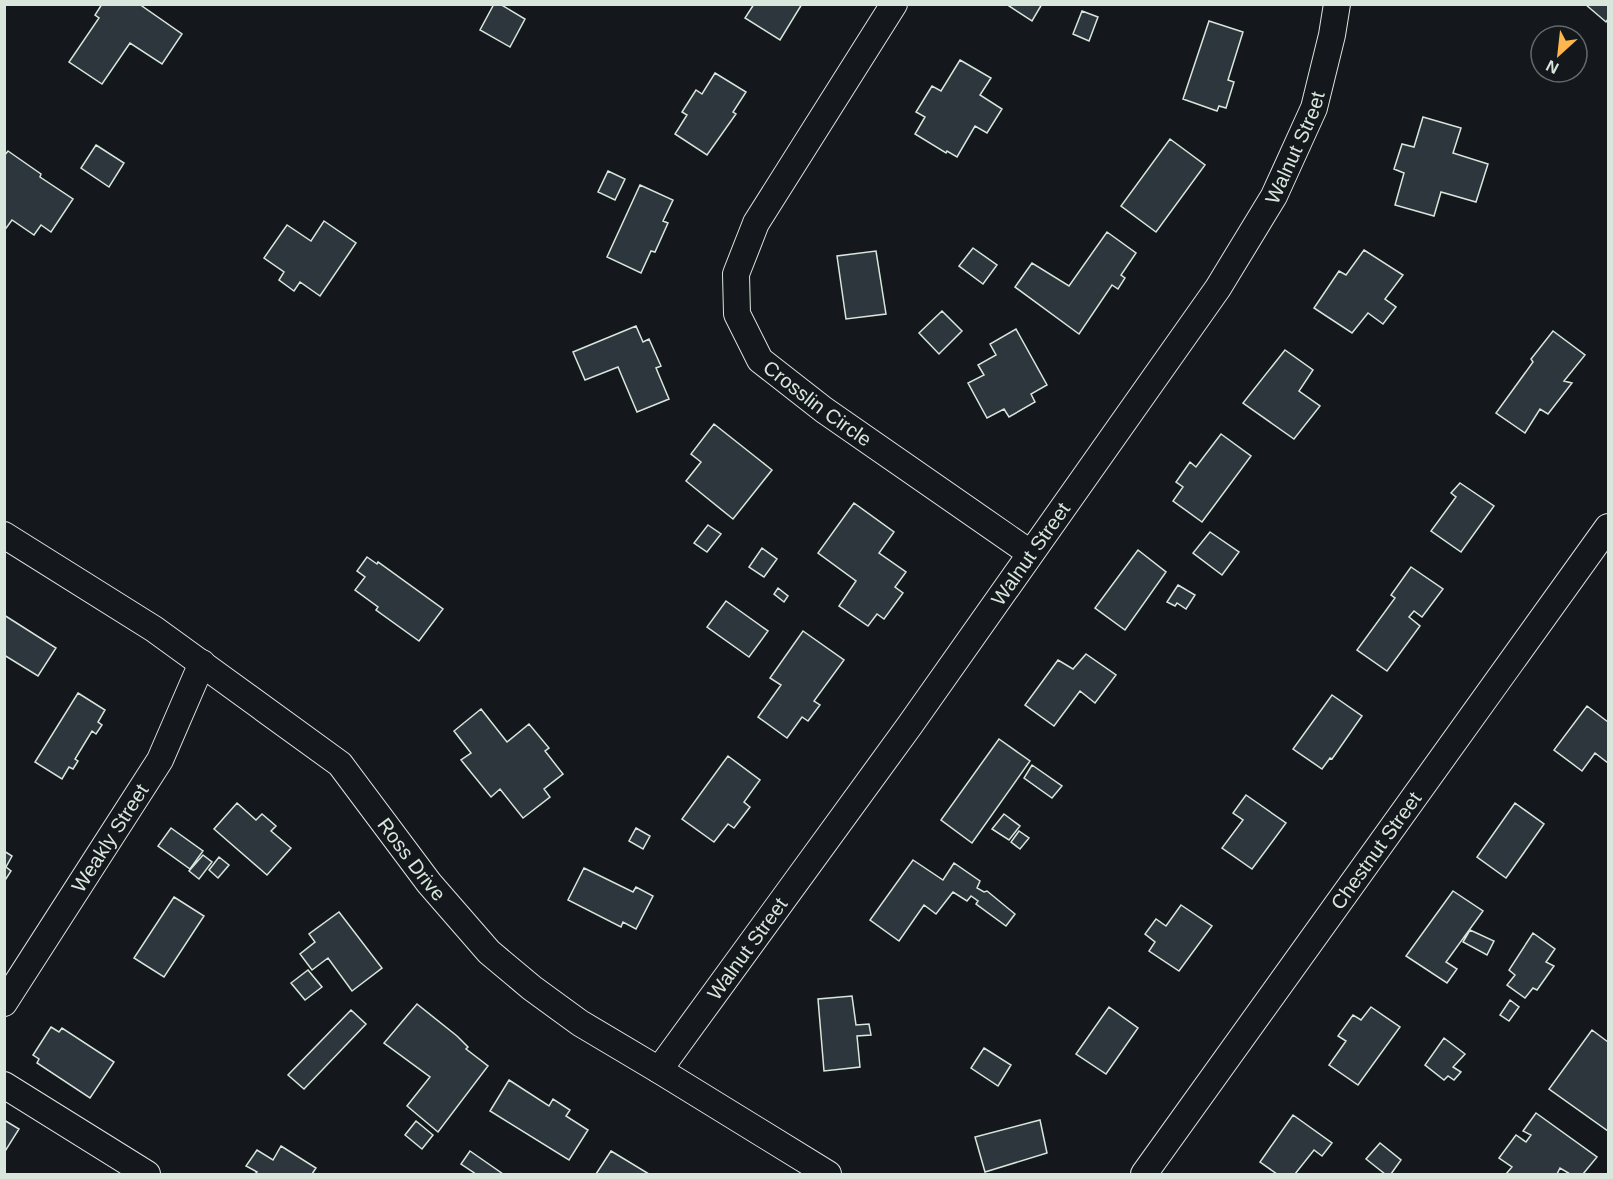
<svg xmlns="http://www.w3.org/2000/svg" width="1613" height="1179" font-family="Arial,sans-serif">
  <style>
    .building { fill: #2c363c; stroke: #d8e6dc; stroke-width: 1.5 }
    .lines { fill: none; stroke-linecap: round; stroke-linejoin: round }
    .minor-casing { stroke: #d8e6dc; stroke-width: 28 }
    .minor { stroke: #14181c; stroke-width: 26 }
    .labels { text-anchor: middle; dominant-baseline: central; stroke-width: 4.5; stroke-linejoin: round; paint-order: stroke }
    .street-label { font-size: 20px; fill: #d8e6dc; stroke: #14181c }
  </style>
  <rect width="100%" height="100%" fill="#14181c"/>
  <!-- building -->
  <path class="building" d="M 102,4 L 139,4 L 182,34 L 162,64 L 130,43 L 102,84 L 69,62 L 99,18 L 95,15 Z
    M 494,4 L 500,4 L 525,19 L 510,47 L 480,30 Z
    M 754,4 L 802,4 L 780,40 L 745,18 Z
    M 1006,4 L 1042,4 L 1032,21 Z
    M 1585,4 L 1608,4 L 1608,19 L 1606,22 Z
    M 1082,11 L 1098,17 L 1089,41 L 1073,34 Z
    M 1209,21 L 1243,32 L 1228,80 L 1234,82 L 1226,108 L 1219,106 L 1217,111 L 1183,99 Z
    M 960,60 L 991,78 L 980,95 L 1002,109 L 987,133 L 975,126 L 957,157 L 947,151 L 946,153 L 915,134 L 925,117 L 916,112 L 932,86 L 941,91 Z
    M 715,73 L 746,92 L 733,112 L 736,114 L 707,155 L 675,134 L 687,115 L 682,112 L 696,90 L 702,94 Z
    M 1423,117 L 1461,128 L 1453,153 L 1488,164 L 1476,202 L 1441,192 L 1434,216 L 1395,205 L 1404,173 L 1394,169 L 1402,144 L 1414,147 Z
    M 1170,139 L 1205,165 L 1156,232 L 1121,206 Z
    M 96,145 L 124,163 L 109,187 L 81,168 Z
    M 8,151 L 41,174 L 40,177 L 73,199 L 51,232 L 41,225 L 34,235 L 12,220 L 4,231 L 4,156 Z
    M 608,171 L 625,179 L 615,200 L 598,192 Z
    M 640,185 L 673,200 L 663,221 L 668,223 L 655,252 L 651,251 L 641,273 L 607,257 Z
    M 324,221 L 356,243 L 320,296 L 300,282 L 294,291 L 279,280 L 284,272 L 264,258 L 287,225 L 311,241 Z
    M 1107,232 L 1136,253 L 1121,275 L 1125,278 L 1118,289 L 1112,285 L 1079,334 L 1015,287 L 1032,263 L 1069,286 Z
    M 973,248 L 997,265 L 983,284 L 959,266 Z
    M 1364,250 L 1403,275 L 1385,299 L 1396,307 L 1383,324 L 1368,313 L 1352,333 L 1314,308 L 1339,271 L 1346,275 Z
    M 876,251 L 886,314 L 846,319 L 837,256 Z
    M 942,311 L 962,331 L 939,354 L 919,333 Z
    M 636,326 L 643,342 L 649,339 L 661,366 L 656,368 L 669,399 L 637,412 L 618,367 L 585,380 L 573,352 Z
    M 1016,329 L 1047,385 L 1031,394 L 1035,402 L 1009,417 L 1004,409 L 987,418 L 968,383 L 984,375 L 978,365 L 996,355 L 990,344 Z
    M 1553,331 L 1585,355 L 1564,381 L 1572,383 L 1548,414 L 1540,409 L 1525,433 L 1496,413 L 1533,362 L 1531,359 Z
    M 1285,350 L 1313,370 L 1299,391 L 1320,406 L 1294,439 L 1243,403 Z
    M 714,424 L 772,470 L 733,519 L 686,481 L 701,462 L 691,454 Z
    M 1221,434 L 1251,456 L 1202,522 L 1173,501 L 1183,487 L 1176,482 L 1190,462 L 1196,467 Z
    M 1460,483 L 1494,506 L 1461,552 L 1431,531 L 1456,497 L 1451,493 Z
    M 854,503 L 894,532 L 879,553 L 906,572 L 895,587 L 903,593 L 884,619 L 877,614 L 868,626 L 839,606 L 856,581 L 818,553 Z
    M 708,525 L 721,534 L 707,552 L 694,543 Z
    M 1210,532 L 1239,552 L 1222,575 L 1193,553 Z
    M 762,548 L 777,559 L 764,577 L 749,567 Z
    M 1138,550 L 1166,572 L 1125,630 L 1095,608 Z
    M 367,557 L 377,564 L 378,562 L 443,609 L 419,641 L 376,610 L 378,607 L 355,590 L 365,577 L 357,571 Z
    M 1411,567 L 1443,589 L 1422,617 L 1414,611 L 1409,617 L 1420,626 L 1387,671 L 1357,650 L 1395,598 L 1391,595 Z
    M 1178,585 L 1195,595 L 1186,609 L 1177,603 L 1175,606 L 1167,602 Z
    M 778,588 L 788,596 L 784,602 L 774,594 Z
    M 726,601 L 768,631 L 749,657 L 707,627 Z
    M 4,615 L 56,648 L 38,676 L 4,655 Z
    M 803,631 L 844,660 L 814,701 L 820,705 L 808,721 L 802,717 L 787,738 L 758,717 L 781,685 L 770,678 Z
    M 1086,654 L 1116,675 L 1095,703 L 1080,691 L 1054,726 L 1025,705 L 1058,660 L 1073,669 Z
    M 78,693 L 105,710 L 98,722 L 102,725 L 96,734 L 92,731 L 75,759 L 78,761 L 73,769 L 69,767 L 62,779 L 35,762 Z
    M 1332,695 L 1362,716 L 1332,759 L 1330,758 L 1322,769 L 1293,749 Z
    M 1587,706 L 1608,722 L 1608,763 L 1595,753 L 1582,771 L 1554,750 Z
    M 481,709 L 507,742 L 529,724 L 549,748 L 545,751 L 563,774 L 544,789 L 550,797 L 523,818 L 500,789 L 491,797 L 461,760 L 471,753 L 454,731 Z
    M 999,739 L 1030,761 L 972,843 L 941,820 Z
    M 728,756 L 760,780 L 744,802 L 750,807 L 734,828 L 728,824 L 714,842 L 682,819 Z
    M 1032,765 L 1062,786 L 1052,798 L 1024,778 Z
    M 1246,795 L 1286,823 L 1252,869 L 1222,848 L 1243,820 L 1233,813 Z
    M 237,803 L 256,820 L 262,814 L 276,826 L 271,831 L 291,848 L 267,875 L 214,829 Z
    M 1515,803 L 1544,824 L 1506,878 L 1477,857 Z
    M 1004,814 L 1020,826 L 1009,840 L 992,829 Z
    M 171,828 L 203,851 L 190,869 L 158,846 Z
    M 636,828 L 650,836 L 643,849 L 629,841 Z
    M 1019,831 L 1029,838 L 1020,849 L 1011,842 Z
    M 4,851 L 12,856 L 6,867 L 11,871 L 4,882 Z
    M 203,855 L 212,862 L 199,879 L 189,871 Z
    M 219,857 L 229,865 L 218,878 L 209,870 Z
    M 913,860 L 943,880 L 954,863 L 980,881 L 977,888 L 984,892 L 987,891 L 1015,914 L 1006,926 L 976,904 L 978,901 L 971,896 L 967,901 L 953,892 L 936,914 L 924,905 L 899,941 L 870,920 Z
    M 584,868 L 633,892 L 636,887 L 653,896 L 636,929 L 623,922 L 621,927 L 568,900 Z
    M 1453,891 L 1483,911 L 1446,962 L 1457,969 L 1447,983 L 1406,956 Z
    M 174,897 L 204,916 L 164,977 L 134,958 Z
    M 1181,905 L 1212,926 L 1179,971 L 1149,951 L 1155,942 L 1145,934 L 1156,919 L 1166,926 Z
    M 339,912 L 382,968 L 352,991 L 328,958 L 312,970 L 300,954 L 315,942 L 309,934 Z
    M 1470,930 L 1494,941 L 1487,955 L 1463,942 Z
    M 1533,933 L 1555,949 L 1546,962 L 1554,966 L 1537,990 L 1533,988 L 1525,998 L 1507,985 L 1515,975 L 1509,970 Z
    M 308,970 L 322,987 L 305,1000 L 291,983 Z
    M 852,996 L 856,1025 L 869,1024 L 871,1035 L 857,1036 L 860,1067 L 824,1071 L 818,999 Z
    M 1510,1000 L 1519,1007 L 1509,1021 L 1500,1015 Z
    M 417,1004 L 457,1036 L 468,1047 L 466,1049 L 488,1066 L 438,1132 L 407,1106 L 430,1077 L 384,1043 Z
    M 1109,1007 L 1138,1028 L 1106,1074 L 1076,1054 Z
    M 1371,1007 L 1400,1027 L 1358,1085 L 1329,1065 L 1346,1041 L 1338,1036 L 1353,1015 L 1361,1020 Z
    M 351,1010 L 366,1024 L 304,1089 L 288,1075 Z
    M 51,1027 L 59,1032 L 62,1028 L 114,1062 L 90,1098 L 37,1063 L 39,1059 L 33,1055 Z
    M 1592,1030 L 1608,1042 L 1608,1131 L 1549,1089 Z
    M 1444,1038 L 1465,1054 L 1453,1067 L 1461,1072 L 1454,1080 L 1448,1076 L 1444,1080 L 1425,1065 Z
    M 984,1048 L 1011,1065 L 998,1086 L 971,1068 Z
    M 509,1080 L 549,1106 L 553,1099 L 570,1110 L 566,1116 L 588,1130 L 569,1160 L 490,1111 Z
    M 1536,1113 L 1597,1157 L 1583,1174 L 1570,1174 L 1560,1168 L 1557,1174 L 1506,1174 L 1512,1167 L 1499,1158 L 1516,1135 L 1526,1142 L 1531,1135 L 1523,1131 Z
    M 1293,1115 L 1332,1143 L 1322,1156 L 1314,1150 L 1295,1174 L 1277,1174 L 1260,1162 Z
    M 4,1120 L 19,1129 L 4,1153 Z
    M 1040,1120 L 1047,1153 L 985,1172 L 975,1137 Z
    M 416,1121 L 433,1135 L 422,1149 L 405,1135 Z
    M 1380,1143 L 1401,1160 L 1391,1174 L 1385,1174 L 1366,1159 Z
    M 281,1146 L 316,1168 L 312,1174 L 255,1174 L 257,1172 L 246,1166 L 257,1150 L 273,1160 Z
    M 470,1151 L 503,1174 L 476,1174 L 461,1164 Z
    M 611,1151 L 649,1174 L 596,1174 Z"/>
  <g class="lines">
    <defs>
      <g id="minor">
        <path id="s1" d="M 894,4 L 756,223 L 736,274 L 737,314 L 760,360 L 824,410 L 1030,553"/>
        <path id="s2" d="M 4,535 L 154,629 L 340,764 L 429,883 L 489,952 L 532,988 L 580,1023 L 659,1070 L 828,1174"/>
        <path id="s3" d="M 4,1003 L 160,760 L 202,663"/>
        <path id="s4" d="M 659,1070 L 910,725 L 1218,288 L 1274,196 L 1314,108 L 1332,35 L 1337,4"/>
        <path d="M 4,1085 L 147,1174"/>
        <path id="s5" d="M 1144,1174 L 1608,527"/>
      </g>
    </defs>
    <!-- minor casing -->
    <use href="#minor" class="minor-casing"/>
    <!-- minor -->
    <use href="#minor" class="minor"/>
  </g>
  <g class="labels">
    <!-- street labels -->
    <g class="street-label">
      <text stroke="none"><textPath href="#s4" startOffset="1122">Walnut Street</textPath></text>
      <text stroke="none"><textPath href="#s1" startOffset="477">Crosslin Circle</textPath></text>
      <text stroke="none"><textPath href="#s4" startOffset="636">Walnut Street</textPath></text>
      <text stroke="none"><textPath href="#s3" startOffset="196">Weakly Street</textPath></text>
      <text stroke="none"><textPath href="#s5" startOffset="398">Chestnut Street</textPath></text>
      <text stroke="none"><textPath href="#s2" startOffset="526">Ross Drive</textPath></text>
      <text stroke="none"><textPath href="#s4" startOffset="150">Walnut Street</textPath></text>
    </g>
  </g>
  <!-- border -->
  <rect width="1613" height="1179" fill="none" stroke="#d8e6dc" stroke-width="12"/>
  <!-- north arrow -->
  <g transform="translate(1559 54) rotate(207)"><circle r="28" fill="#14181c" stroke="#626a69" stroke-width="1.5"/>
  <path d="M0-4.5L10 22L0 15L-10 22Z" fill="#ffb74d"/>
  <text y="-9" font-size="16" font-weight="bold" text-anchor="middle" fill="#d8e6dc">N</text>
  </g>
</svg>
